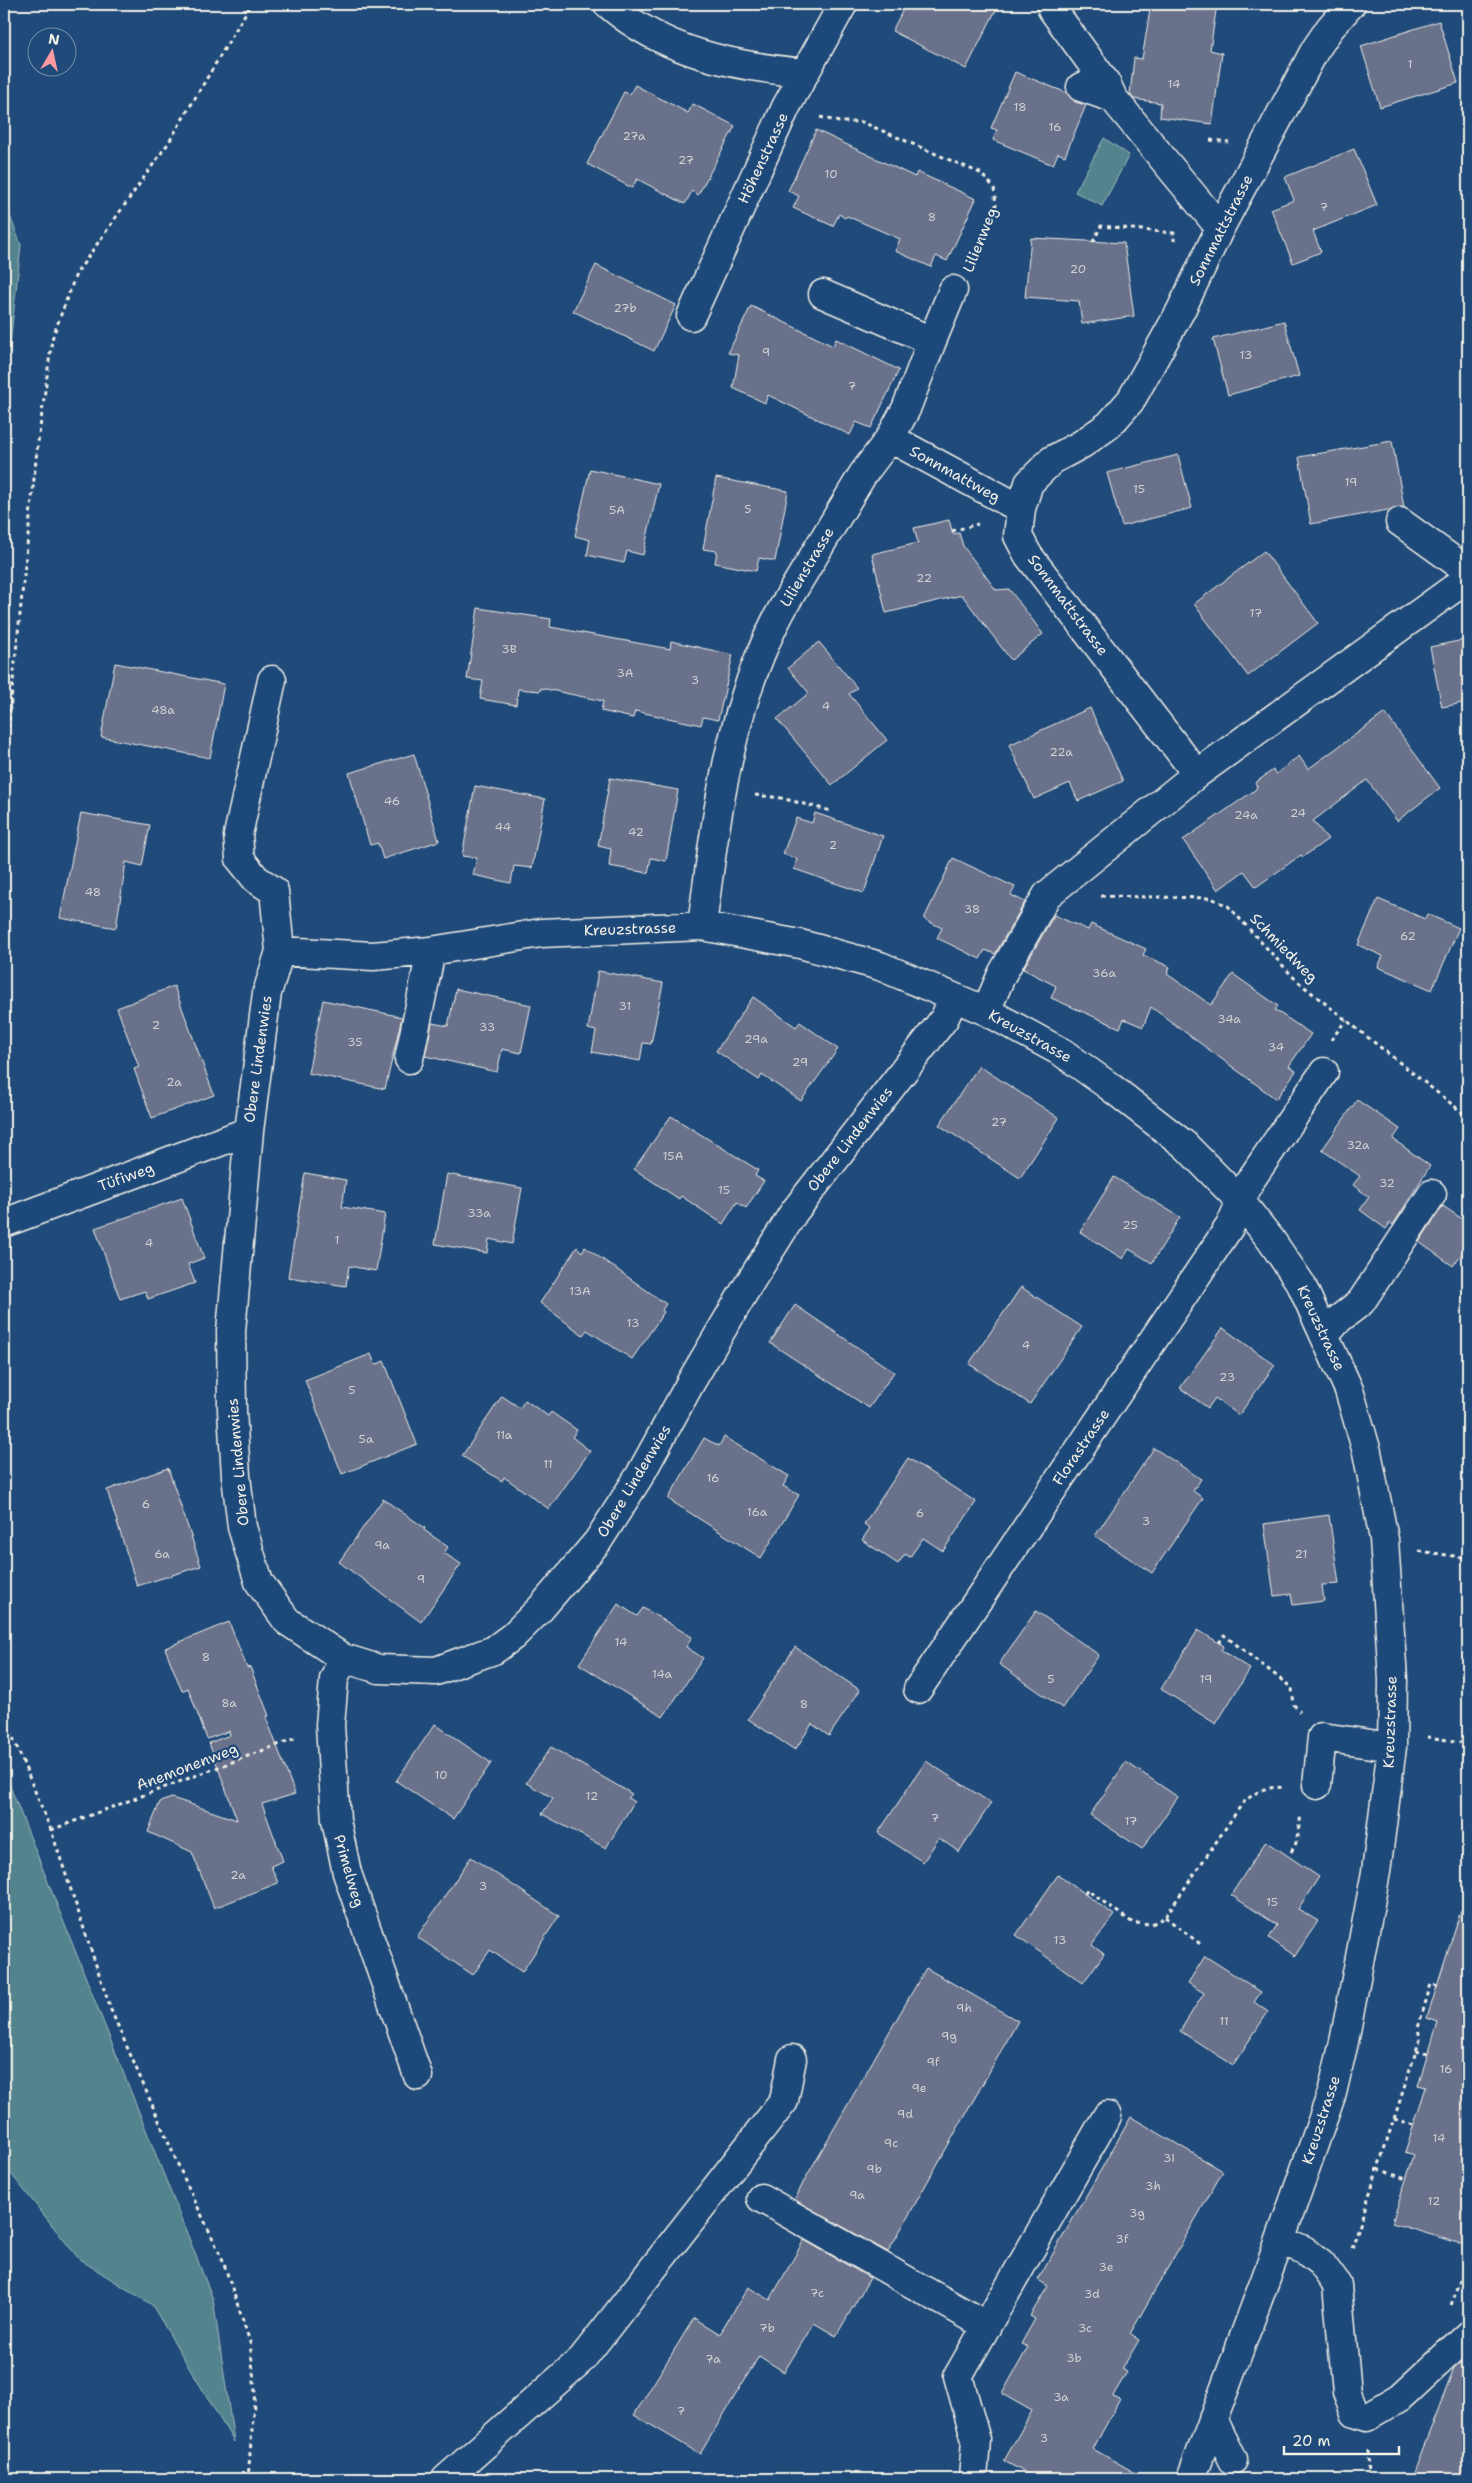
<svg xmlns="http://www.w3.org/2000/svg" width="1472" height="2483" font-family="'Shantell Sans',sans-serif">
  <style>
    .green { fill: #53848e; stroke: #a4babb }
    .building { fill: #69718b; stroke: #f4f1e8 }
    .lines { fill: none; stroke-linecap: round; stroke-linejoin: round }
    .minor-casing { stroke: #f4f1e8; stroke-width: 31 }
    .path { stroke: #f4f1e8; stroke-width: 3; stroke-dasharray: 4 4; stroke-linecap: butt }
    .minor { stroke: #1f4a7a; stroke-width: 28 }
    .labels { text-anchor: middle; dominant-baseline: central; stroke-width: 4.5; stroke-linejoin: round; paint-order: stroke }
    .number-label { font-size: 12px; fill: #d1d1d1 }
    .street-label { font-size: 15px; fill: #f4f1e8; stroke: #1f4a7a }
  </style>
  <rect width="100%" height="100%" fill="#1f4a7a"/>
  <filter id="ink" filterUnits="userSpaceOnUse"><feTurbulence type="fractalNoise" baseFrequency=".02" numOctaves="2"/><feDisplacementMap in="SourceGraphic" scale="10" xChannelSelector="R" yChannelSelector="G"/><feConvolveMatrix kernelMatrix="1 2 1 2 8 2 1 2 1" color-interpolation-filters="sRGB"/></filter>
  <g filter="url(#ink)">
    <!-- green -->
    <path class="green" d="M 1104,138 L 1129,155 L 1102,206 L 1075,192 Z
      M 4,200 L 21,245 L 4,399 Z
      M 4,1771 L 213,2299 L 234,2442 L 152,2305 L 79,2259 L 4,2165 Z"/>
    <!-- building -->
    <path class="building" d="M 906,4 L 999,4 L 966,69 L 892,31 Z
      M 1151,4 L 1217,4 L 1210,50 L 1222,53 L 1212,124 L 1160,117 L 1161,103 L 1134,99 L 1130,94 L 1134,58 L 1142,59 Z
      M 1439,21 L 1458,83 L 1380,107 L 1361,46 Z
      M 1015,72 L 1067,93 L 1075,102 L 1086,105 L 1065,156 L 1058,153 L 1053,165 L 993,140 L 997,130 L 991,128 Z
      M 635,85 L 688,113 L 693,104 L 735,126 L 698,195 L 692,191 L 685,204 L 637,179 L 632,188 L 587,164 L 624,92 L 630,94 Z
      M 816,130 L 915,177 L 917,172 L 976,199 L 947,261 L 936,256 L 931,267 L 895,251 L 900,239 L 847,216 L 845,218 L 839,214 L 833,226 L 793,208 L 799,196 L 788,191 Z
      M 1354,149 L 1377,205 L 1313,231 L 1321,252 L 1293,263 L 1271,209 L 1294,200 L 1285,177 Z
      M 1031,238 L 1124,243 L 1134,316 L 1082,324 L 1079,301 L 1025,297 Z
      M 596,265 L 676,305 L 654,351 L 573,311 Z
      M 751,306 L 833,346 L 836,339 L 899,370 L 871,428 L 856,422 L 850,435 L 768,395 L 765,403 L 733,388 L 739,355 L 728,353 Z
      M 1284,321 L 1299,376 L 1228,395 L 1213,339 Z
      M 1392,441 L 1404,507 L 1311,524 L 1299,457 Z
      M 1178,455 L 1192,508 L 1122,526 L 1107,473 Z
      M 590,469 L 659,484 L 643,555 L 627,551 L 624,563 L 587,555 L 590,540 L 575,536 Z
      M 716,478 L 788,491 L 775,561 L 759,558 L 756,571 L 715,563 L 717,551 L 703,549 Z
      M 949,520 L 953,534 L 959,533 L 963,546 L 996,590 L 1009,589 L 1043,634 L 1011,660 L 962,595 L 886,613 L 872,554 L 918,543 L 914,528 Z
      M 1264,551 L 1318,623 L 1248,676 L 1194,604 Z
      M 478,608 L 551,619 L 550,627 L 670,649 L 671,641 L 733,655 L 718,720 L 703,717 L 701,725 L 635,711 L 633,718 L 601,711 L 603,701 L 541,688 L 540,691 L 518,689 L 516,705 L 480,699 L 483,681 L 467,679 Z
      M 1468,639 L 1468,702 L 1442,707 L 1430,647 Z
      M 819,642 L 857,688 L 849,694 L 887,740 L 832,785 L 777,719 L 809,693 L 788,668 Z
      M 115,663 L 224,684 L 210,758 L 101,737 Z
      M 1090,708 L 1123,781 L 1078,801 L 1070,783 L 1034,799 L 1009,745 Z
      M 1385,713 L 1440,788 L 1397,821 L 1367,780 L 1313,821 L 1328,839 L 1303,857 L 1301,855 L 1256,887 L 1244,871 L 1218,890 L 1183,840 L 1255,790 L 1257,787 L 1255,783 L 1273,770 L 1276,774 L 1299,756 L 1308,769 Z
      M 414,754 L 439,841 L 383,859 L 378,843 L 370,845 L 349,773 Z
      M 610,778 L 678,790 L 666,861 L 651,858 L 648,873 L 609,866 L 611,849 L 598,846 Z
      M 475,786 L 545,799 L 532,868 L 514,866 L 511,883 L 473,875 L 477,858 L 462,856 Z
      M 81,813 L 150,825 L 142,866 L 126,862 L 116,928 L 60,918 Z
      M 815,813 L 883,836 L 864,893 L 794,869 L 797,859 L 783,854 L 796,818 L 812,823 Z
      M 953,858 L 1015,887 L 1011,895 L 1025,902 L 995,954 L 985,950 L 980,959 L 937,938 L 942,928 L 924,919 Z
      M 1378,899 L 1425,919 L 1427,914 L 1459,928 L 1432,990 L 1378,967 L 1383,956 L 1358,945 Z
      M 1054,915 L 1088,930 L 1091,924 L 1146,949 L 1143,955 L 1170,967 L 1167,974 L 1211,1005 L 1233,974 L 1278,1006 L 1275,1010 L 1311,1034 L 1289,1066 L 1296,1071 L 1276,1099 L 1151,1007 L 1143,1027 L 1124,1019 L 1120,1028 L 1051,998 L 1056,986 L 1023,969 Z
      M 598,971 L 663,983 L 651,1044 L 643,1043 L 640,1061 L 592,1052 L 596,1031 L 588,1029 Z
      M 174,986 L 214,1095 L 152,1118 L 134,1069 L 139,1067 L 117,1008 Z
      M 456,989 L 531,1005 L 521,1053 L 502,1049 L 497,1072 L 425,1056 L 432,1023 L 448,1026 Z
      M 753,997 L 796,1027 L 800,1022 L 838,1049 L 801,1101 L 762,1075 L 759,1080 L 716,1051 Z
      M 323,1000 L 402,1017 L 385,1089 L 308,1073 Z
      M 979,1066 L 1059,1118 L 1020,1178 L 939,1125 Z
      M 1357,1100 L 1400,1129 L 1393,1139 L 1430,1166 L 1393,1225 L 1390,1223 L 1386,1229 L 1360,1210 L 1369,1197 L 1353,1185 L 1360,1176 L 1322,1150 Z
      M 671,1116 L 758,1170 L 755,1176 L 764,1181 L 746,1208 L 737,1202 L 723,1224 L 681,1196 L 679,1199 L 634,1169 Z
      M 305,1173 L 346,1180 L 342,1207 L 385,1214 L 376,1271 L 349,1266 L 346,1286 L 288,1277 Z
      M 447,1174 L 522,1188 L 512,1244 L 489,1239 L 487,1253 L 435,1244 Z
      M 1114,1177 L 1180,1217 L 1152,1263 L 1129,1249 L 1123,1259 L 1080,1232 Z
      M 182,1198 L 204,1258 L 188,1264 L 195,1283 L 148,1299 L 145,1291 L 120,1299 L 95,1228 Z
      M 1443,1206 L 1468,1223 L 1468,1245 L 1453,1266 L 1419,1242 Z
      M 577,1247 L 582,1252 L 585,1247 L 666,1304 L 662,1310 L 664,1312 L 632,1359 L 587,1330 L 583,1335 L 540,1303 Z
      M 1021,1287 L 1082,1327 L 1030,1404 L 969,1364 Z
      M 795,1305 L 894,1372 L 869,1408 L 770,1343 Z
      M 1223,1328 L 1275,1365 L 1239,1415 L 1215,1398 L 1208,1408 L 1180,1388 Z
      M 371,1354 L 375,1365 L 384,1361 L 417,1444 L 342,1474 L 305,1380 Z
      M 502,1396 L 520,1408 L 525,1400 L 548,1416 L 551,1412 L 577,1430 L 572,1437 L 590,1451 L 549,1509 L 504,1477 L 502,1481 L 462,1456 Z
      M 724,1437 L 789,1476 L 783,1486 L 799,1495 L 761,1558 L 668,1499 L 704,1438 L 719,1446 Z
      M 1154,1448 L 1201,1479 L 1193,1491 L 1203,1498 L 1152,1573 L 1095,1536 Z
      M 908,1458 L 976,1502 L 943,1551 L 923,1538 L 910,1557 L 905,1554 L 898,1564 L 862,1540 L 870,1528 L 864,1524 Z
      M 168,1468 L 201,1566 L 137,1586 L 107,1490 Z
      M 383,1499 L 425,1528 L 424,1530 L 448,1547 L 444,1553 L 461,1564 L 421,1622 L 339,1562 Z
      M 1329,1515 L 1339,1584 L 1322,1585 L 1324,1601 L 1293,1605 L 1291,1594 L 1274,1596 L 1264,1524 Z
      M 618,1604 L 637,1616 L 643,1608 L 692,1637 L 686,1647 L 703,1658 L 663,1717 L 579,1664 Z
      M 1036,1611 L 1099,1655 L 1062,1708 L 999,1664 Z
      M 229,1622 L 247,1668 L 250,1667 L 269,1716 L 266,1717 L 295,1794 L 262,1804 L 283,1861 L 271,1866 L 278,1883 L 214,1908 L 192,1852 L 148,1832 L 160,1802 L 172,1798 L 237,1820 L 209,1743 L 230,1735 L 229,1731 L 207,1739 L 188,1688 L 182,1691 L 165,1648 Z
      M 1198,1630 L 1224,1646 L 1221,1650 L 1250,1669 L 1216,1724 L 1161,1689 Z
      M 795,1647 L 860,1690 L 829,1736 L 812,1724 L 795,1750 L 748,1719 Z
      M 435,1724 L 491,1763 L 453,1819 L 396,1781 Z
      M 551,1747 L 632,1794 L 628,1798 L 634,1802 L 606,1848 L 542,1814 L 553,1798 L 526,1783 Z
      M 926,1761 L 991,1803 L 959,1852 L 939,1838 L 923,1862 L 878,1833 Z
      M 1126,1762 L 1178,1797 L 1142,1849 L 1090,1815 Z
      M 1266,1841 L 1319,1877 L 1298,1909 L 1318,1921 L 1295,1956 L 1269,1938 L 1277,1925 L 1231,1895 Z
      M 471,1857 L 559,1916 L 522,1972 L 490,1950 L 473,1975 L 417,1937 Z
      M 1058,1875 L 1114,1915 L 1092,1945 L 1104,1954 L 1083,1983 L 1016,1935 Z
      M 1461,1910 L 1468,1911 L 1468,2246 L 1392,2223 L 1414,2155 L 1405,2152 L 1426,2087 L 1418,2085 L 1438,2022 L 1427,2018 Z
      M 1205,1956 L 1261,1992 L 1254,2002 L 1268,2012 L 1233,2065 L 1180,2031 L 1204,1993 L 1188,1983 Z
      M 926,1968 L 1018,2021 L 888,2252 L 795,2200 L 804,2181 Z
      M 1131,2117 L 1223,2171 L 1130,2334 L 1139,2340 L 1122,2369 L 1127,2372 L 1113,2396 L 1120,2399 L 1093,2449 L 1146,2479 L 1037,2479 L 1004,2461 L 1032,2411 L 1002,2394 L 1028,2347 L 1021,2344 L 1035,2319 L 1030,2316 L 1048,2286 L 1038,2280 Z
      M 804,2240 L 870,2278 L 836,2336 L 814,2323 L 784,2372 L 759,2356 L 700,2454 L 634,2415 L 694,2318 L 720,2334 L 748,2287 L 770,2300 Z
      M 1468,2356 L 1468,2479 L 1411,2479 L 1454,2369 Z"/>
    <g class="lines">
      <defs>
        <path id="minor" d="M 608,4 C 663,52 732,66 804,73
          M 1054,4 L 1052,9 L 1106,83 L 1113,98 L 1220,228
          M 1081,87 L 1113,98
          M 691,316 L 786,107 L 843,4
          M 932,341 L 953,290
          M 890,438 L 1021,509
          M 1400,522 L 1468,571
          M 272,680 L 238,835 L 240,859 L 256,879 L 274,891 L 280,951 L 267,993 L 249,1131 L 231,1331 L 232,1410 L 236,1476 L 242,1527 L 259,1582 L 287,1621 L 343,1658 L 379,1669 L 436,1671 L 460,1662 L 494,1650 L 513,1636 L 541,1608 L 598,1541 L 640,1475 L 692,1380 L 747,1287 L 794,1212 L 944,1019 L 954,998
          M 1197,774 L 1028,555 L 1018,536 L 1021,509 L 1029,483 L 1052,460 L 1082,444 L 1109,425 L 1131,400 L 1181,310 L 1220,228 L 1315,50 L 1330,28 L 1351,4
          M 702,926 C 716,816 730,700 786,602 L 863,474 L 890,438 L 906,409 L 932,341 L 823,294
          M 280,951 L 373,956 L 431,951 L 541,933 L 702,926 L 800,944 L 880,966 L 986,1011 L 1063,1053 L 1109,1086 L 1185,1145 L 1241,1202 L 1271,1240 L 1301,1284 L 1349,1390 L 1367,1452 L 1384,1539 L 1393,1680 L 1392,1747 L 1376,1872 L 1344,2042 L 1332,2093 L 1280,2240 L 1191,2479
          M 986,1011 L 1002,974 L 1047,895 L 1197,774 L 1468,578
          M 409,1059 L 431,951
          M 4,1223 L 249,1131
          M 1325,1335 L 1339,1319 L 1361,1302 L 1432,1194
          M 343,1658 L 334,1679 L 330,1725 L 336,1820 L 347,1873 L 418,2076
          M 918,1689 L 1230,1226 L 1250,1181 L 1324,1072
          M 1317,1785 L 1322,1737 L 1392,1747
          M 761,2198 L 987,2326
          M 1280,2240 L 1304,2250 L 1321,2263 L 1337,2285 L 1347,2393 L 1355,2413 L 1367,2417 L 1401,2397 L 1468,2335
          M 1213,2419 L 1233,2460
          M 446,2479 L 582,2359 L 784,2101 L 792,2059
          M 973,2479 L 976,2440 L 958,2376 L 1107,2116"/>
      </defs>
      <!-- minor casing -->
      <use href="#minor" class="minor-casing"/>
      <!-- path -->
      <path class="path" d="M 820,117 L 839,122 L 862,122 L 980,173 L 994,187 L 996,205 L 972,262
        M 1210,140 L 1229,142
        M 1093,242 L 1101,226 L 1174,233 L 1174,241
        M 952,531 L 978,524
        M 4,768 L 37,450 L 52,339 L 76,274 L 169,142 L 251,4
        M 755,795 L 781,798 L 831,811
        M 1101,896 L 1211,898 L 1228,906 L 1297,981 L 1468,1117
        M 1331,1040 L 1346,1020
        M 1419,1551 L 1468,1558
        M 1219,1643 L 1224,1635 L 1292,1688 L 1294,1705 L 1300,1712
        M 4,1716 L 51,1830 L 111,2010 L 183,2176 L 222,2258 L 250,2342 L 255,2391 L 248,2479
        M 1427,1737 L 1468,1743
        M 51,1830 L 296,1738
        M 1291,1852 L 1296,1843 L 1301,1815
        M 1085,1894 L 1087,1890 L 1133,1923 L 1152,1924 L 1165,1917 L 1242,1804 C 1255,1792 1266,1785 1285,1788
        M 1165,1917 L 1203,1946
        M 1416,2051 L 1428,2054
        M 1394,2119 L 1414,2125
        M 1378,2169 L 1406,2179
        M 1352,2248 L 1420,2039 L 1418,2028 L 1431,1984 L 1438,1986
        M 1451,2305 L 1468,2262
        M 1368,2450 L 1369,2479"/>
      <!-- minor -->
      <use href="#minor" class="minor"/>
    </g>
  </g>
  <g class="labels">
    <!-- number labels -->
    <g class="number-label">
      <text x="1410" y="64">1</text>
      <text x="1174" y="84">14</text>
      <text x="1020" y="107">18</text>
      <text x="1055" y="127">16</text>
      <text x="634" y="136">27a</text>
      <text x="686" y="160">27</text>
      <text x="831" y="174">10</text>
      <text x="1324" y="207">7</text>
      <text x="932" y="217">8</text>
      <text x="1078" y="269">20</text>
      <text x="625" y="308">27b</text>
      <text x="766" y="352">9</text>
      <text x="1246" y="355">13</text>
      <text x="852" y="386">7</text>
      <text x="1351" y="482">19</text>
      <text x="1139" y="489">15</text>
      <text x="748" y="509">5</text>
      <text x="617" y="510">5A</text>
      <text x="924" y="578">22</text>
      <text x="1256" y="613">17</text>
      <text x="509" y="649">3B</text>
      <text x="625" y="673">3A</text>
      <text x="695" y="680">3</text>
      <text x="826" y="706">4</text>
      <text x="163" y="710">48a</text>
      <text x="1061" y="752">22a</text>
      <text x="392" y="801">46</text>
      <text x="1298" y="813">24</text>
      <text x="1246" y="815">24a</text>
      <text x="503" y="827">44</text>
      <text x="636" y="832">42</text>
      <text x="833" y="845">2</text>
      <text x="93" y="892">48</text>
      <text x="972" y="909">38</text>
      <text x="1408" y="936">62</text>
      <text x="1104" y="973">36a</text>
      <text x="625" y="1006">31</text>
      <text x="1229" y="1019">34a</text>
      <text x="156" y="1025">2</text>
      <text x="487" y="1027">33</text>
      <text x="756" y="1039">29a</text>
      <text x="355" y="1042">35</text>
      <text x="1276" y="1047">34</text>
      <text x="800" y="1062">29</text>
      <text x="174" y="1082">2a</text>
      <text x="999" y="1122">27</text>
      <text x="1358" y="1145">32a</text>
      <text x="673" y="1156">15A</text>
      <text x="1387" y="1183">32</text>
      <text x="724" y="1190">15</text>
      <text x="479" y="1213">33a</text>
      <text x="1130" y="1225">25</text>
      <text x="337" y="1240">1</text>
      <text x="149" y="1243">4</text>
      <text x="580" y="1291">13A</text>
      <text x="633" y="1323">13</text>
      <text x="1026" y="1345">4</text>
      <text x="1227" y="1377">23</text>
      <text x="352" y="1390">5</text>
      <text x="504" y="1435">11a</text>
      <text x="366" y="1439">5a</text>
      <text x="548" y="1464">11</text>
      <text x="713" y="1478">16</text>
      <text x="146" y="1504">6</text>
      <text x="757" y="1512">16a</text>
      <text x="920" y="1513">6</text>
      <text x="1146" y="1521">3</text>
      <text x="382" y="1545">9a</text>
      <text x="162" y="1554">6a</text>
      <text x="1301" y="1554">21</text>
      <text x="421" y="1579">9</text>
      <text x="621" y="1642">14</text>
      <text x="206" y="1657">8</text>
      <text x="662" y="1674">14a</text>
      <text x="1051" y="1679">5</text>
      <text x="1206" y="1679">19</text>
      <text x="229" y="1703">8a</text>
      <text x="804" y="1704">8</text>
      <text x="441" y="1775">10</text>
      <text x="592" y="1796">12</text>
      <text x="935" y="1818">7</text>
      <text x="1131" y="1821">17</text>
      <text x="238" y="1875">2a</text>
      <text x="483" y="1886">3</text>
      <text x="1272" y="1902">15</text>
      <text x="1060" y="1940">13</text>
      <text x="964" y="2008">9h</text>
      <text x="1224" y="2021">11</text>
      <text x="949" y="2036">9g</text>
      <text x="933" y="2062">9f</text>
      <text x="1446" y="2069">16</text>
      <text x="919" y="2088">9e</text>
      <text x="905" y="2114">9d</text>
      <text x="1439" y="2138">14</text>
      <text x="891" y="2143">9c</text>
      <text x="1169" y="2158">3i</text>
      <text x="874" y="2169">9b</text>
      <text x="1153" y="2186">3h</text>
      <text x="857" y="2195">9a</text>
      <text x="1434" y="2201">12</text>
      <text x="1137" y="2213">3g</text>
      <text x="1122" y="2239">3f</text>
      <text x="1106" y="2267">3e</text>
      <text x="817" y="2293">7c</text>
      <text x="1092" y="2294">3d</text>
      <text x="767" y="2328">7b</text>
      <text x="1085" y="2328">3c</text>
      <text x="1074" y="2358">3b</text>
      <text x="713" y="2359">7a</text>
      <text x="1061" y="2397">3a</text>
      <text x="681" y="2411">7</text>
      <text x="1044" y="2438">3</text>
    </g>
    <!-- street labels -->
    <g class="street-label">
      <text transform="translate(763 158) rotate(-65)">Höhenstrasse</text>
      <text transform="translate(1221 230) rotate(-63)">Sonnmattstrasse</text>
      <text transform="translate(980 240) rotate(-68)">Lilienweg</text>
      <text transform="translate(955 474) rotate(29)">Sonnmattweg</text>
      <text transform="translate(807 567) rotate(-59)">Lilienstrasse</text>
      <text transform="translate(1068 605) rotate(53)">Sonnmattstrasse</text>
      <text transform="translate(630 929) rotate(-2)">Kreuzstrasse</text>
      <text transform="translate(1284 948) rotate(46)">Schmiedweg</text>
      <text transform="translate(1030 1036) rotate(29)">Kreuzstrasse</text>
      <text transform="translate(258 1059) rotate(-82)">Obere Lindenwies</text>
      <text transform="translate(850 1139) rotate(-52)">Obere Lindenwies</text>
      <text transform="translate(126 1177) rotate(-20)">Tüfiweg</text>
      <text transform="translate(1321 1328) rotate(65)">Kreuzstrasse</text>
      <text transform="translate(1081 1447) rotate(-56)">Florastrasse</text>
      <text transform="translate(238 1462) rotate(-95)">Obere Lindenwies</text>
      <text transform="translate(634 1481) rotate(-59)">Obere Lindenwies</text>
      <text transform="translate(1390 1722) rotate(-88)">Kreuzstrasse</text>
      <text transform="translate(187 1767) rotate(-21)">Anemonenweg</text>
      <text transform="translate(349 1871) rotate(74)">Primelweg</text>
      <text transform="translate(1321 2120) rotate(-72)">Kreuzstrasse</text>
    </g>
  </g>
  <!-- margin -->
  <rect width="1472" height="2483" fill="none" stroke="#1f4a7a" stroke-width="20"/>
  <rect x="10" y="10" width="1452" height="2463" fill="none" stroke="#f4f1e8" stroke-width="2" filter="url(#ink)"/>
  <!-- north arrow -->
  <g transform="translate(52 52) rotate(9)"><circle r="24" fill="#1f4a7a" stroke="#748da6"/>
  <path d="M0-4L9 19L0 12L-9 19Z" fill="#ff9aa2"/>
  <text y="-8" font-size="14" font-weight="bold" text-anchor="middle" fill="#f4f1e8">N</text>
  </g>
  <!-- scale -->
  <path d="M1284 2446v8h115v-8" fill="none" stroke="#f4f1e8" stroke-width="2.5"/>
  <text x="1292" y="2446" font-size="15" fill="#f4f1e8" stroke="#1f4a7a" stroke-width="4" paint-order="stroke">20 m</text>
</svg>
